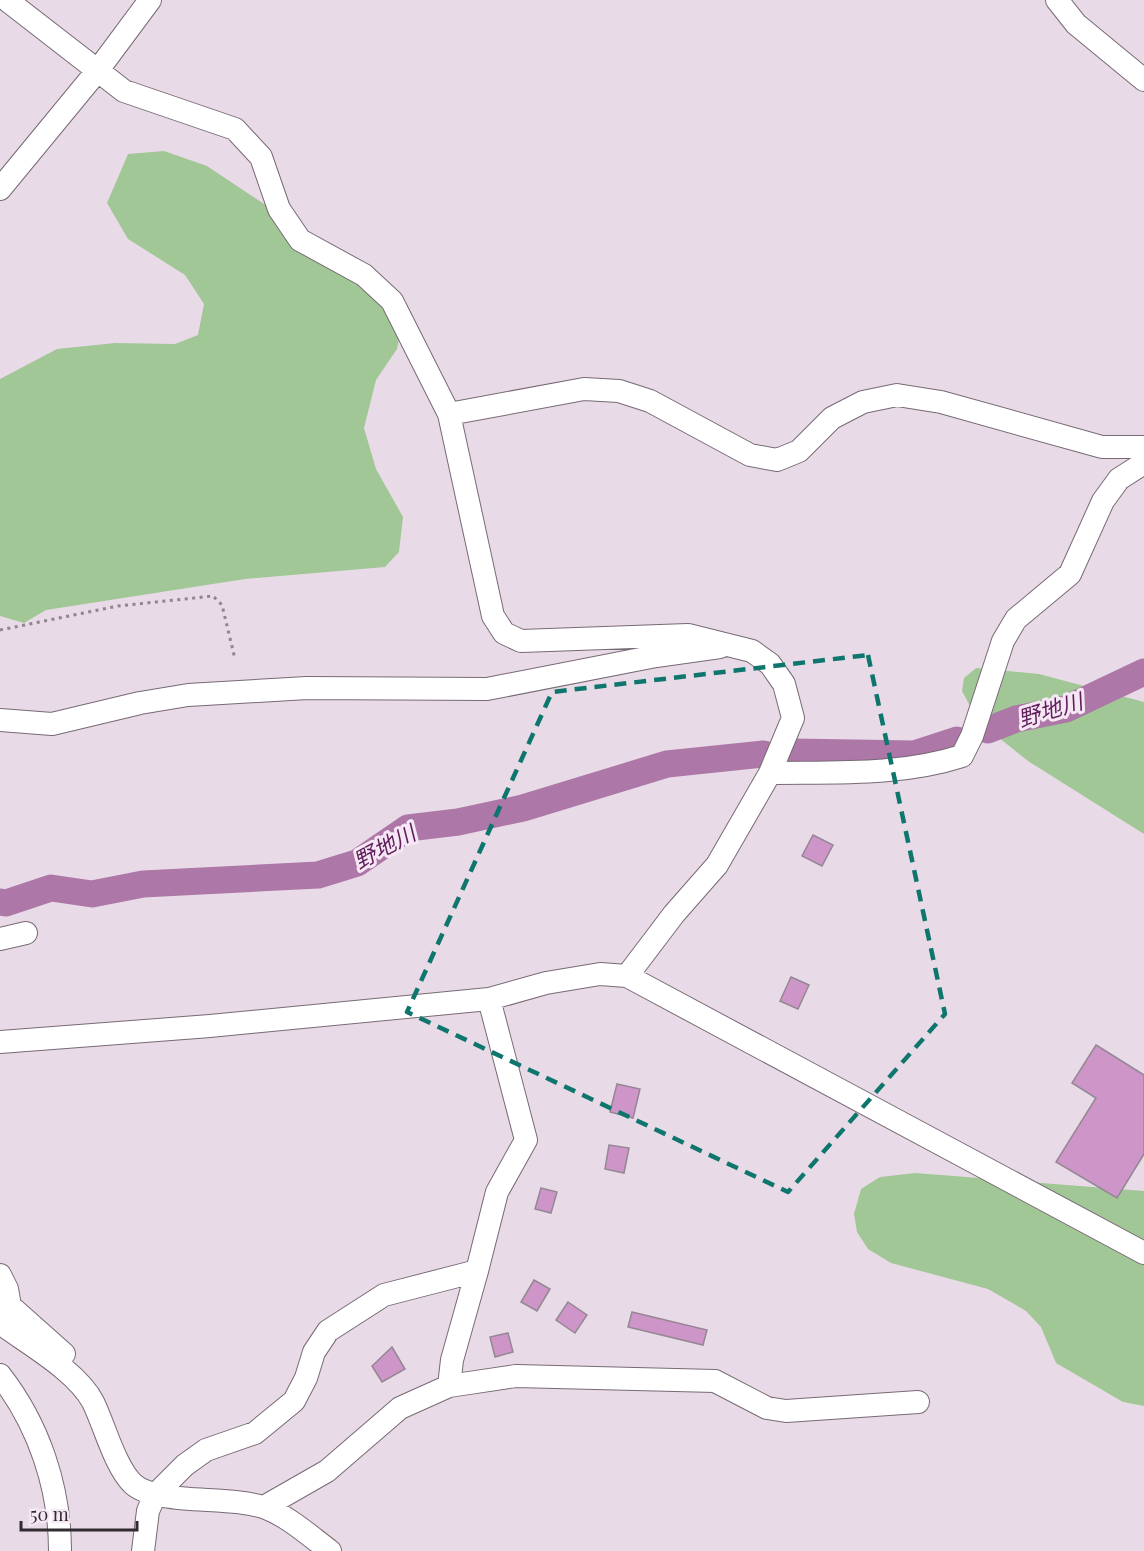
<svg xmlns="http://www.w3.org/2000/svg" width="1144" height="1551" font-family="'Playfair Display','Noto Sans JP',serif">
  <style>
    .green { fill: #a2c796 }
    .lines { fill: none; stroke-linecap: round; stroke-linejoin: round }
    .river { stroke: #ad77a8; stroke-width: 27 }
    .building { fill: #ce95c8; stroke: #948793; stroke-width: 1.5 }
    .minor-casing { stroke: #776a75; stroke-width: 24 }
    .path { stroke: #90858e; stroke-width: 3; stroke-dasharray: 3 4.5; stroke-linecap: butt }
    .minor { stroke: #fff; stroke-width: 22 }
    .marked { fill: none; stroke: #0f766e; stroke-width: 4.5; stroke-dasharray: 12 8; stroke-linejoin: round }
    .labels { text-anchor: middle; dominant-baseline: central; stroke-width: 6; stroke-linejoin: round; paint-order: stroke }
    .water-label { font-size: 22px; font-style: italic; fill: #5f1d5c; stroke: #f6e7f4 }
  </style>
  <rect width="100%" height="100%" fill="#e9dae7"/>
  <!-- green -->
  <path class="green" d="M 164,151 L 207,166 L 366,272 L 404,312 L 397,349 L 376,380 L 364,428 L 376,469 L 403,517 L 399,552 L 385,567 L 245,579 L 46,610 L 24,623 L 0,616 L 0,379 L 57,349 L 115,343 L 175,344 L 198,335 L 204,304 L 185,275 L 128,239 L 107,203 L 128,154 Z
    M 976,668 L 1039,674 L 1144,702 L 1144,834 L 1028,761 L 978,721 L 962,691 L 964,678 Z
    M 915,1173 L 1144,1191 L 1144,1406 L 1123,1402 L 1056,1363 L 1041,1327 L 1026,1311 L 988,1289 L 891,1263 L 868,1249 L 857,1232 L 854,1214 L 861,1189 L 880,1177 Z"/>
  <g class="lines">
    <!-- river -->
    <path class="river" d="M 988,730 L 1016,719 L 1066,709 L 1144,672
      M 793,752 L 914,754 L 957,740
      M 0,902 L 6,903 L 51,888 L 92,894 L 143,884 L 318,875 L 357,863 L 408,828 L 458,822 L 523,808 L 667,764 L 764,754"/>
  </g>
  <!-- building -->
  <path class="building" d="M 813,835 L 833,845 L 822,866 L 802,856 Z
    M 791,977 L 809,985 L 798,1009 L 780,1001 Z
    M 1096,1045 L 1144,1075 L 1144,1154 L 1117,1198 L 1056,1162 L 1096,1098 L 1072,1083 Z
    M 617,1084 L 640,1089 L 633,1118 L 610,1112 Z
    M 609,1145 L 629,1148 L 624,1173 L 605,1169 Z
    M 541,1188 L 557,1192 L 551,1213 L 535,1209 Z
    M 534,1280 L 550,1289 L 537,1311 L 521,1302 Z
    M 568,1302 L 587,1315 L 575,1333 L 556,1320 Z
    M 632,1312 L 707,1330 L 703,1345 L 628,1327 Z
    M 508,1333 L 513,1352 L 495,1357 L 490,1337 Z
    M 392,1347 L 405,1369 L 382,1382 L 372,1366 Z"/>
  <g class="lines">
    <defs>
      <path id="minor" d="M 1057,0 L 1076,24 L 1144,80
        M 8,1 L 124,91 L 235,129 L 261,157 L 279,209 L 300,240 L 364,275 L 392,301 L 449,414 L 493,616 L 504,633 L 521,641 L 688,635 L 752,651 L 770,664 L 784,684 L 793,718 L 770,773 L 717,865 L 674,914 L 627,976
        M 0,189 L 98,70 L 150,0
        M 449,414 L 584,389 L 619,391 L 650,401 L 750,455 L 777,460 L 799,451 L 832,418 L 863,402 L 897,395 L 941,402 L 1102,447 L 1144,447
        M 0,720 L 52,724 L 140,703 L 188,695 L 307,688 L 487,689 L 656,656 L 720,647
        M 770,773 C 834,772 900,776 962,756 L 972,736 L 1003,641 L 1016,619 L 1070,574 L 1103,501 L 1119,479 L 1144,463
        M 0,939 L 26,933
        M 0,1042 L 210,1026 L 489,999 L 546,983 L 600,974 L 627,976 L 1144,1253
        M 0,1275 L 7,1289 L 10,1306
        M 0,1297 L 64,1354
        M 0,1323 C 28,1344 77,1371 93,1402 C 104,1424 115,1467 133,1484 C 158,1506 230,1495 266,1508 C 289,1517 310,1536 330,1551
        M 0,1375 C 39,1425 60,1488 60,1551
        M 449,1386 L 452,1360 L 477,1271
        M 264,1507 L 327,1471 L 400,1408 L 449,1386 L 516,1376 L 715,1381 L 767,1408 L 786,1411 L 918,1402
        M 143,1551 L 148,1511 L 155,1495 L 185,1465 L 206,1450 L 255,1433 L 294,1401 L 306,1378 L 314,1352 L 328,1331 L 384,1295 L 477,1271 L 497,1192 L 526,1140 L 489,999"/>
    </defs>
    <!-- minor casing -->
    <use href="#minor" class="minor-casing"/>
    <!-- path -->
    <path class="path" d="M 0,630 L 118,606 L 213,596 L 222,605 L 235,659"/>
    <!-- minor -->
    <use href="#minor" class="minor"/>
  </g>
  <!-- marked area -->
  <path class="marked" d="M 868,655 L 945,1014 L 788,1192 L 407,1012 L 552,692 Z"/>
  <g class="labels">
    <!-- water labels -->
    <g class="water-label">
      <text transform="translate(1050 709) rotate(-17)">野地川</text>
      <text transform="translate(384 846) rotate(-28)">野地川</text>
    </g>
  </g>
  <!-- scale -->
  <path d="M21 1521v9h116v-9" fill="none" stroke="#312c31" stroke-width="3"/>
  <text x="30" y="1521" font-size="18" fill="#312c31" stroke="#f6e7f4" stroke-width="4.5" paint-order="stroke">50 m</text>
</svg>
